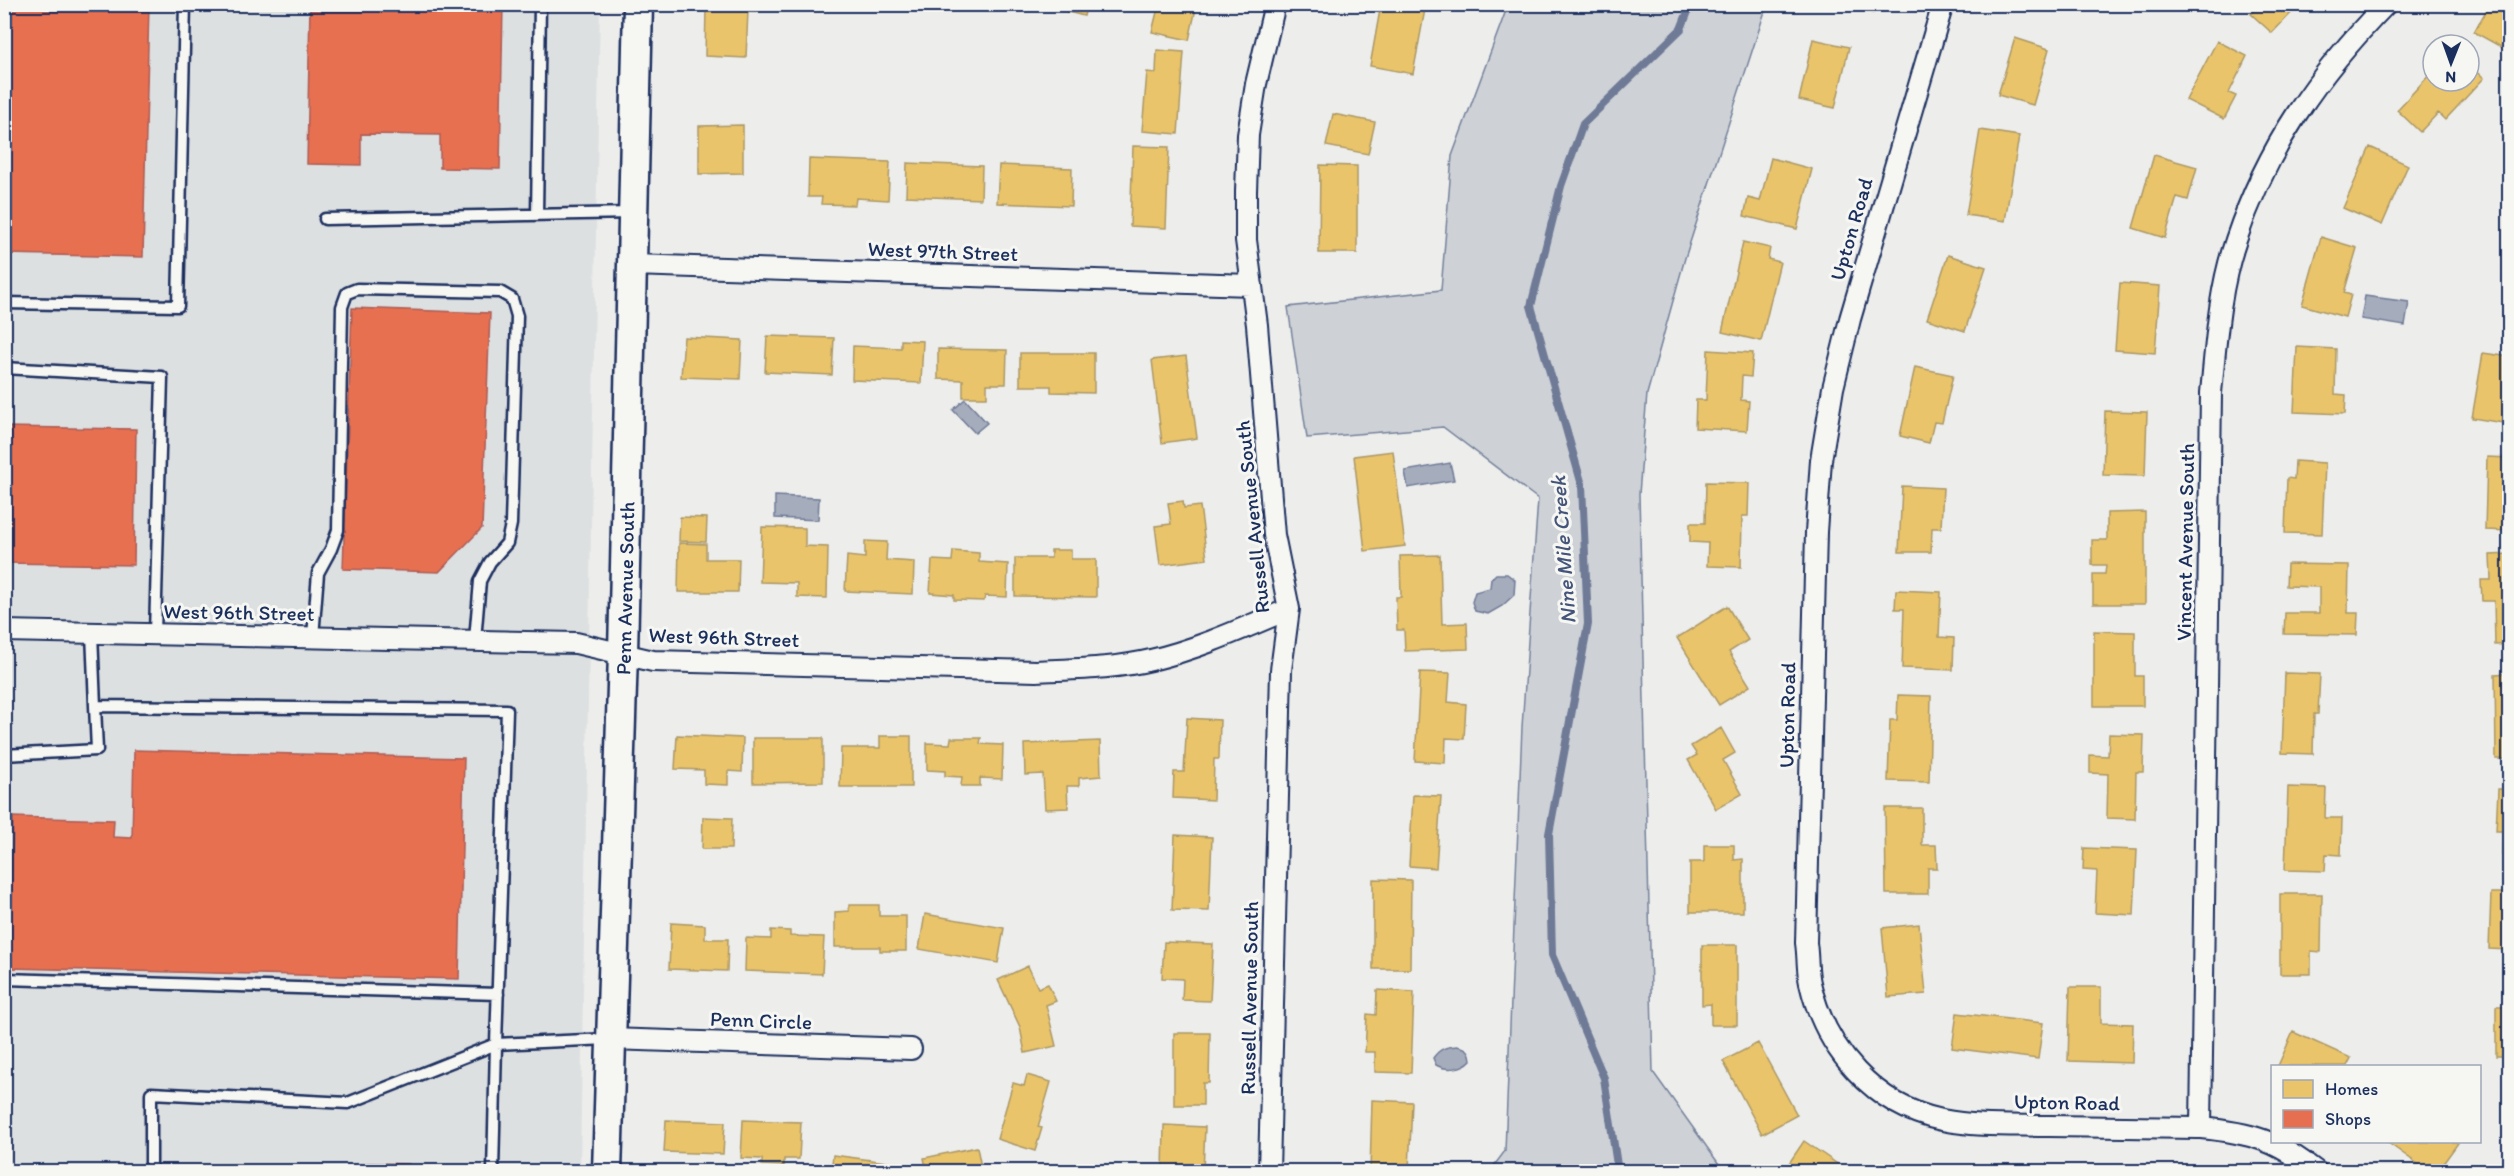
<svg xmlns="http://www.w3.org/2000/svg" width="2514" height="1176" font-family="Itim,sans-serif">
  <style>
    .built { fill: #dde0e1 }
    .green { fill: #ced2d7; stroke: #74809a; stroke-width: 1.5 }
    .water { fill: #a5acbc; stroke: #6e7a96; stroke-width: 1.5 }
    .homes { fill: #e9c46a; stroke: #ab9766; stroke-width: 1.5 }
    .shops { fill: #e76f51; stroke: #aa5c55; stroke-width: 1.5 }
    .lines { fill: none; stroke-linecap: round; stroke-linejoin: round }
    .stream { stroke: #6e7a96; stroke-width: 8 }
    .service-casing { stroke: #1b2f5e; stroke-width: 15 }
    .minor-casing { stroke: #1b2f5e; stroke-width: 24 }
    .secondary-casing { stroke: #1b2f5e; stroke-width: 33 }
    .service { stroke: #f6f6f2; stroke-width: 10 }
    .minor { stroke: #f6f6f2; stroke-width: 20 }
    .secondary { stroke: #f6f6f2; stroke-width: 28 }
    .labels { text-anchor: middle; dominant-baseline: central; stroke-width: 6; stroke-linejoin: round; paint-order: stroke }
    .street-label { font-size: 21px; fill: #1b2f5e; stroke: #f6f6f2 }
    .water-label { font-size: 22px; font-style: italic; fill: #44547a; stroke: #f6f6f2 }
  </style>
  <rect width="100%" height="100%" fill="#edeeec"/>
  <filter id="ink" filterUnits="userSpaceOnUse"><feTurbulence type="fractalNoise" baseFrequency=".0167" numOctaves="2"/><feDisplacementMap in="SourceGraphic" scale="12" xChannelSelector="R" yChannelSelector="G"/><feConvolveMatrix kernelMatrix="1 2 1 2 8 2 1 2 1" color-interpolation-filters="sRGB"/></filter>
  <g filter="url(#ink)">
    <!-- built -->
    <path class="built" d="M 5,5 L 600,5 L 580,1171 L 5,1172 Z"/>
    <!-- green -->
    <path class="green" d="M 1508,5 L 1767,5 L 1685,258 L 1647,394 L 1639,494 L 1653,1072 L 1724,1171 L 1490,1171 L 1505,1151 L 1522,727 L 1538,499 L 1443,427 L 1307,438 L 1288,307 L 1441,290 L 1452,156 Z"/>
    <!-- water -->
    <path class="water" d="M 2365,296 L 2409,302 L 2405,326 L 2361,319 Z
      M 965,399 L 987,423 L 975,433 L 953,410 Z
      M 1450,463 L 1454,480 L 1408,488 L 1405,471 Z
      M 775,496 L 819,498 L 818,520 L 775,518 Z
      M 1496,574 L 1507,574 L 1515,580 L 1514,595 L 1502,606 L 1488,614 L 1475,611 L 1472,602 L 1475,592 L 1490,588 L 1491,579 Z
      M 1457,1046 C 1467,1048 1470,1050 1471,1060 C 1463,1069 1447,1071 1436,1065 L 1433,1058 C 1440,1048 1446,1047 1457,1046 Z"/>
    <!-- homes -->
    <path class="homes" d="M 724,4 L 755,4 L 755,11 L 748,10 L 746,58 L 705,56 L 706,7 L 724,7 Z
      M 1037,4 L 1087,4 L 1084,16 Z
      M 1159,4 L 1197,4 L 1189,40 L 1152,32 Z
      M 1381,4 L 1426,4 L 1413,74 L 1370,66 Z
      M 1837,4 L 1875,4 L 1873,13 Z
      M 2260,4 L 2300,4 L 2272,33 L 2251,14 Z
      M 2490,4 L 2510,4 L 2510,52 L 2474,32 Z
      M 2015,38 L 2049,49 L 2033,105 L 1998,95 Z
      M 1813,39 L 1849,47 L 1835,108 L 1799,100 Z
      M 2217,41 L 2247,56 L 2229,93 L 2236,96 L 2224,119 L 2186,100 Z
      M 1157,50 L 1184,52 L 1178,134 L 1142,131 L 1147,72 L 1156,73 Z
      M 2469,64 L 2484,78 L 2445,120 L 2438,113 L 2420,132 L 2397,110 L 2433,71 L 2433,81 L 2469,81 Z
      M 1333,114 L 1375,122 L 1368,154 L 1326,146 Z
      M 743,125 L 743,173 L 699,174 L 699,126 Z
      M 1980,130 L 2019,136 L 2005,221 L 1966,215 Z
      M 1133,146 L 1169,147 L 1166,228 L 1130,226 Z
      M 2370,147 L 2408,165 L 2382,225 L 2343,208 Z
      M 2154,155 L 2197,167 L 2188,200 L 2177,197 L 2165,238 L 2133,228 Z
      M 1771,158 L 1812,169 L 1797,229 L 1744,216 L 1748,198 L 1760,201 Z
      M 809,159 L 890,162 L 888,200 L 856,198 L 855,205 L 821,204 L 822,197 L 808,197 Z
      M 907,163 L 982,166 L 981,199 L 906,196 Z
      M 999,165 L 1072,168 L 1071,206 L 997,203 Z
      M 1320,165 L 1357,166 L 1357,253 L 1319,253 Z
      M 2321,237 L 2357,248 L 2344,293 L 2351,295 L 2345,317 L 2302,305 Z
      M 1743,242 L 1770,248 L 1768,259 L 1780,262 L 1761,341 L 1722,332 Z
      M 1948,255 L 1986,267 L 1965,331 L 1927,319 Z
      M 2120,283 L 2160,286 L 2155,353 L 2115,350 Z
      M 767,336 L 834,338 L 832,375 L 765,372 Z
      M 684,337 L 742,340 L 740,379 L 681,377 Z
      M 901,340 L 923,341 L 921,383 L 852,380 L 853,346 L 901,348 Z
      M 2297,347 L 2336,349 L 2335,394 L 2346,395 L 2345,414 L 2294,412 Z
      M 938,349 L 1007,350 L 1006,384 L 987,384 L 987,397 L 963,397 L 963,380 L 938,379 Z
      M 1708,350 L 1753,353 L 1751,377 L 1742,376 L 1741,400 L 1749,401 L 1747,431 L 1695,428 L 1696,400 L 1706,400 Z
      M 1020,353 L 1094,353 L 1094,393 L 1051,392 L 1051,386 L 1020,386 Z
      M 2483,353 L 2510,357 L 2510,424 L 2472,418 Z
      M 1186,356 L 1197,438 L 1162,443 L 1152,360 Z
      M 1915,367 L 1953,375 L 1942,423 L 1934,422 L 1929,443 L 1900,436 Z
      M 2105,411 L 2147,412 L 2145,476 L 2103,475 Z
      M 1393,451 L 1405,546 L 1365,551 L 1354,456 Z
      M 2487,457 L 2510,458 L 2510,531 L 2485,530 Z
      M 2295,461 L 2325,463 L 2322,534 L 2285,533 L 2287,478 L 2294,479 Z
      M 1706,482 L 1749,483 L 1748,516 L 1742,516 L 1741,567 L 1707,566 L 1708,543 L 1690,542 L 1690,523 L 1705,523 Z
      M 1902,486 L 1943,488 L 1941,528 L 1932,528 L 1931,552 L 1899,552 Z
      M 1183,501 L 1184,508 L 1200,506 L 1207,559 L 1160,565 L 1155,526 L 1171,524 L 1168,503 Z
      M 2145,512 L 2145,604 L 2093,604 L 2093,574 L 2105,574 L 2106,565 L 2092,565 L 2092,540 L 2107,540 L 2107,513 Z
      M 680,517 L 707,518 L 706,542 L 679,541 Z
      M 762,527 L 805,528 L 805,546 L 828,547 L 827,598 L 797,597 L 797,583 L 760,582 Z
      M 865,541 L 887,542 L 886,560 L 914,562 L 913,594 L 845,591 L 847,556 L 865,558 Z
      M 679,543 L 706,544 L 706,559 L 739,559 L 738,592 L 678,592 Z
      M 1051,550 L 1071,550 L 1071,559 L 1096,559 L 1096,597 L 1015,596 L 1015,558 L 1051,558 Z
      M 953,551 L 979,553 L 979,562 L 1008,564 L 1007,597 L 985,596 L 984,601 L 954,600 L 954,595 L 930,593 L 932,560 L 952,561 Z
      M 2510,554 L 2510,644 L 2495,645 L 2494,601 L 2482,601 L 2481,580 L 2491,580 L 2490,555 Z
      M 1440,555 L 1442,624 L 1467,623 L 1468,649 L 1405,651 L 1404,630 L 1397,630 L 1396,597 L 1401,597 L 1400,556 Z
      M 2287,564 L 2349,565 L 2348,613 L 2358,613 L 2357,635 L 2284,634 L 2285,613 L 2319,613 L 2319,587 L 2286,586 Z
      M 1896,590 L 1941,592 L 1939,637 L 1954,638 L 1953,670 L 1902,668 L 1904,609 L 1895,609 Z
      M 1727,606 L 1748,640 L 1729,652 L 1750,686 L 1719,705 L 1677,638 Z
      M 2094,631 L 2135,632 L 2135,676 L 2143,676 L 2143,706 L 2094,706 Z
      M 1420,672 L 1450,673 L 1448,702 L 1466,704 L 1464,739 L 1446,738 L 1445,763 L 1415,761 Z
      M 2285,673 L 2320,674 L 2318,714 L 2314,714 L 2313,754 L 2282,753 Z
      M 2510,673 L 2510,759 L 2496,759 L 2495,674 Z
      M 1898,695 L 1931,696 L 1929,782 L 1888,781 L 1890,720 L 1897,720 Z
      M 1187,718 L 1220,720 L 1219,759 L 1214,759 L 1213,800 L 1173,798 L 1174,772 L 1184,772 Z
      M 1721,728 L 1735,753 L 1723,760 L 1742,794 L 1716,809 L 1688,760 L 1697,755 L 1691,746 Z
      M 2109,734 L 2144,735 L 2143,772 L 2136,772 L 2135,819 L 2107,818 L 2108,774 L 2090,773 L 2090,755 L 2108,756 Z
      M 677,735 L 743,738 L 742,772 L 728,771 L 728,785 L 704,784 L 704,770 L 675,769 Z
      M 880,736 L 911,736 L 911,787 L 840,787 L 841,748 L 880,748 Z
      M 753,738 L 823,738 L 823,782 L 753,783 Z
      M 951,738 L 981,738 L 980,744 L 1003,745 L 1002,779 L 980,778 L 980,786 L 961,786 L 962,777 L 945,776 L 945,771 L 927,770 L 927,743 L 950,744 Z
      M 1100,741 L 1101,776 L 1079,778 L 1079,786 L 1067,786 L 1068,808 L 1045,809 L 1043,774 L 1025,775 L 1024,744 Z
      M 2288,787 L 2326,788 L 2325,818 L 2342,818 L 2341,855 L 2326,854 L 2325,871 L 2285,870 Z
      M 2498,789 L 2510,789 L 2510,856 L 2502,855 L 2503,831 L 2496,831 Z
      M 1413,795 L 1441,796 L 1436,868 L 1409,866 Z
      M 1885,808 L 1922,808 L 1922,845 L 1936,845 L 1937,868 L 1928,868 L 1928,894 L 1886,894 Z
      M 703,817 L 732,818 L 731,849 L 702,849 Z
      M 1175,835 L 1212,837 L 1209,911 L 1172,910 Z
      M 1704,845 L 1734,845 L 1734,860 L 1743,859 L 1743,912 L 1690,912 L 1690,862 L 1704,862 Z
      M 2084,848 L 2137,850 L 2134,915 L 2095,913 L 2097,871 L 2083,870 Z
      M 1373,879 L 1411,880 L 1410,969 L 1373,969 Z
      M 2491,893 L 2510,893 L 2510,977 L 2509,950 L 2489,949 Z
      M 2280,894 L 2322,894 L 2321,952 L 2311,951 L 2311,974 L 2280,974 Z
      M 849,905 L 879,905 L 879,916 L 906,916 L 906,951 L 880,951 L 880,947 L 835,947 L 835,912 L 849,911 Z
      M 925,914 L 1004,928 L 998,963 L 919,949 Z
      M 671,923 L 705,925 L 705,939 L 728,939 L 727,971 L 669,969 Z
      M 1919,924 L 1926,994 L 1888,997 L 1882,928 Z
      M 771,930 L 790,931 L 790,936 L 824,937 L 822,974 L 745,971 L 746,938 L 771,939 Z
      M 1164,942 L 1213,944 L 1210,1001 L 1182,1000 L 1183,979 L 1162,978 Z
      M 1702,945 L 1737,945 L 1737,1025 L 1711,1025 L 1711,1004 L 1702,1005 Z
      M 1028,966 L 1038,988 L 1048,984 L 1056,1001 L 1046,1005 L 1056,1046 L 1025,1053 L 1020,1027 L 998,980 Z
      M 2070,987 L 2101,987 L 2101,1023 L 2133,1024 L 2132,1063 L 2068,1061 Z
      M 1377,990 L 1414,992 L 1411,1073 L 1375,1072 L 1375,1052 L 1365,1052 L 1367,1014 L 1376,1015 Z
      M 2496,1006 L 2510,1006 L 2510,1056 L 2496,1056 Z
      M 1957,1013 L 2043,1023 L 2038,1059 L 1952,1048 Z
      M 2293,1032 L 2351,1058 L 2347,1066 L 2278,1066 Z
      M 1174,1033 L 1210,1033 L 1209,1083 L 1203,1083 L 1203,1105 L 1174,1105 Z
      M 1758,1043 L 1797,1115 L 1762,1134 L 1723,1061 Z
      M 2505,1058 L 2510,1058 L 2510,1081 L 2505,1081 Z
      M 1027,1075 L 1051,1082 L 1038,1127 L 1042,1128 L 1035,1151 L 997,1139 L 1013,1083 L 1024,1086 Z
      M 1372,1100 L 1412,1102 L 1409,1170 L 1370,1172 Z
      M 666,1120 L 725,1122 L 723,1154 L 664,1152 Z
      M 743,1120 L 801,1122 L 799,1159 L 784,1159 L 784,1166 L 762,1165 L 762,1159 L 741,1158 Z
      M 1164,1125 L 1205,1127 L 1203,1172 L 1163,1172 Z
      M 1804,1141 L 1849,1172 L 1783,1172 Z
      M 2387,1142 L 2456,1142 L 2458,1143 L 2437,1172 L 2429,1172 Z
      M 977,1147 L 982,1172 L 927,1172 L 924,1158 Z
      M 833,1155 L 901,1164 L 899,1172 L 831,1172 Z"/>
    <!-- shops -->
    <path class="shops" d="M 4,4 L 149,4 L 143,257 L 4,254 Z
      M 310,4 L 503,4 L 500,169 L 440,168 L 440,135 L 361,134 L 361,165 L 307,164 Z
      M 352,308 L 490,313 L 482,528 L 439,572 L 343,569 Z
      M 4,427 L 136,429 L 134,565 L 4,563 Z
      M 134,750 L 464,758 L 459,979 L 9,968 L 13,817 L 114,820 L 113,837 L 132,838 Z
      M 367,1163 L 409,1164 L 409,1172 L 367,1172 Z"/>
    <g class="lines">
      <!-- stream -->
      <path class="stream" d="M 1618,1172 L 1604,1078 L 1552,955 L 1549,834 L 1588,624 L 1582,485 L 1531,306 L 1561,186 L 1583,124 L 1681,29 L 1691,4"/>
      <defs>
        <path id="service" d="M 537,215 L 540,4
          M 325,219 L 633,213
          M 4,303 L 178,306 L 185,4
          M 4,368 L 162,377 L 155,634
          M 92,633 L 95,706 L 507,710 L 496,1044 L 609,1039
          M 313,637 L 318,573 L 331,549 L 338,530 L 342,307 L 347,293 L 357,289 L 500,292 L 512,299 L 517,316 L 511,524 L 507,543 L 490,562 L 480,581 L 475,640
          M 4,755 L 97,750 L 95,706
          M 4,979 L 498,994
          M 151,1172 L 151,1093 L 348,1103 L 496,1044 L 493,1172"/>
        <path id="minor" d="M 1943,4 L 1850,319 L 1833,388 L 1821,460 L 1816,532 L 1806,943 C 1808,956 1807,970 1810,983 C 1825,1049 1874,1106 1942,1120 C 1977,1127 2014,1125 2050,1126 C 2101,1127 2151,1127 2201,1128 C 2252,1133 2276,1140 2317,1172
          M 632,265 L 1251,285
          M 4,631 L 576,643 L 653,661 L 1036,671 C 1074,669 1114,669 1151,660 C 1198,649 1244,628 1289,609
          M 609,1039 L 911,1049
          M 2201,1128 L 2211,393 C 2216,342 2219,289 2236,240 C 2267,147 2318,74 2386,4
          M 1269,1172 L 1281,670 L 1289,609 L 1274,535 L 1257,325 L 1246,240 L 1246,191 L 1248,135 L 1256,84 L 1275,4"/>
        <g id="secondary">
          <path id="s1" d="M 607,1172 L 623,653 L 638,4"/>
        </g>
      </defs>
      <!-- service casing -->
      <use href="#service" class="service-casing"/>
      <!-- minor casing -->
      <use href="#minor" class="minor-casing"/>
      <!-- secondary casing -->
      <use href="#secondary" class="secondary-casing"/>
      <!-- service -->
      <use href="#service" class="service"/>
      <!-- minor -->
      <use href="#minor" class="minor"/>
      <!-- secondary -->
      <use href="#secondary" class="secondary"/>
    </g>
  </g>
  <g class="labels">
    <!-- street labels -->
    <g class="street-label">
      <text transform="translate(1851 229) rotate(-74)">Upton Road</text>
      <text transform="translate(943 251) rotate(2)">West 97th Street</text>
      <text transform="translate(1252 517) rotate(-96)">Russell Avenue South</text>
      <text transform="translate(2185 542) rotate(-89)">Vincent Avenue South</text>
      <text stroke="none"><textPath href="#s1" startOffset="584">Penn Avenue South</textPath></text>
      <text transform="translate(239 612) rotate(1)">West 96th Street</text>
      <text transform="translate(724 637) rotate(2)">West 96th Street</text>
      <text transform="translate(1787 715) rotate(-89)">Upton Road</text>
      <text transform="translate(1249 998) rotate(-89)">Russell Avenue South</text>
      <text transform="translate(761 1020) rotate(2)">Penn Circle</text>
      <text transform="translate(2067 1102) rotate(1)">Upton Road</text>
    </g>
    <!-- water labels -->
    <g class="water-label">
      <text transform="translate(1563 550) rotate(-94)">Nine Mile Creek</text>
    </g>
  </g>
  <!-- margin -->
  <rect width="2514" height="1176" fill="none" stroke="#f6f6f2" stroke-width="24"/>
  <rect x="12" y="12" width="2490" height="1152" fill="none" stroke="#1b2f5e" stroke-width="2" filter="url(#ink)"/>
  <!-- legend -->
  <rect x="2271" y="1065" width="210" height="78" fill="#f6f6f2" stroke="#9ea6b7" stroke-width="1.5"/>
  <rect x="2283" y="1080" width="30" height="18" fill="#e9c46a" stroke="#9ea6b7" stroke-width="1.5"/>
  <text x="2325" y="1095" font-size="18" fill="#1b2f5e">Homes</text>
  <rect x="2283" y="1110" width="30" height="18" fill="#e76f51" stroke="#9ea6b7" stroke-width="1.5"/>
  <text x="2325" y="1125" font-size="18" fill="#1b2f5e">Shops</text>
  <!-- north arrow -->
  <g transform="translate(2451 63) rotate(181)"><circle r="28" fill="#f6f6f2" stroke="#9ea6b7" stroke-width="1.5"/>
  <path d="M0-4.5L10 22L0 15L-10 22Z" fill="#1b2f5e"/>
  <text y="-9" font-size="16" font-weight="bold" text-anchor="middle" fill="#1b2f5e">N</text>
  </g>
</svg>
